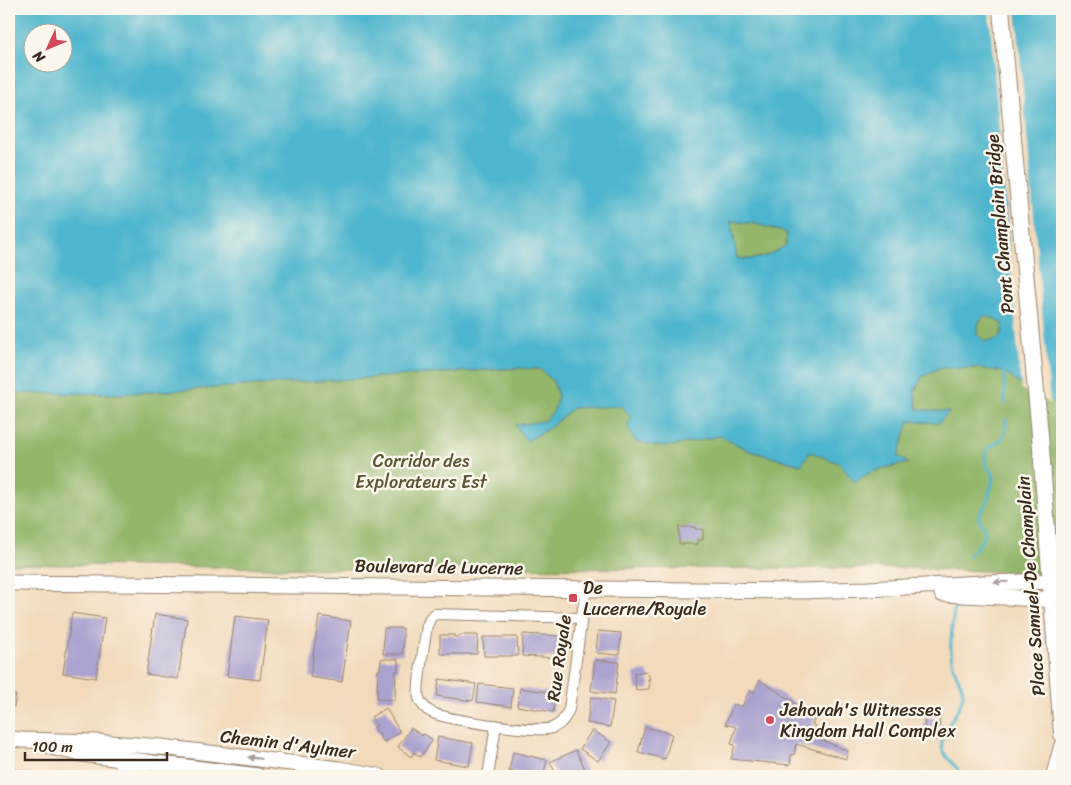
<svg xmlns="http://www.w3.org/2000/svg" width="1071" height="785" font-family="Sriracha,sans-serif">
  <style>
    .forest { fill: #93b66b; stroke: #677044 }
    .water { fill: #4eb5cd; stroke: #447076; fill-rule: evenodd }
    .pier { fill: #f2dabb }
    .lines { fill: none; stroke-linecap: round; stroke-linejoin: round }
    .stream { stroke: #4eb5cd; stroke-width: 3 }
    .building { fill: #aba3cf }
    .street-casing { stroke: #96826c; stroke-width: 12 }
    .secondary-casing { stroke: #96826c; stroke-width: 17 }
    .primary-casing { stroke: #96826c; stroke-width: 18 }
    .street { stroke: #fff; stroke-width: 10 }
    .secondary { stroke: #fff; stroke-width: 15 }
    .primary { stroke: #fff; stroke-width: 16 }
    .oneway { fill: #a79f9a }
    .poi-dot { fill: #d1495b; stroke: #fbf7ec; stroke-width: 2 }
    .labels { text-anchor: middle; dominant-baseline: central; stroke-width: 5; stroke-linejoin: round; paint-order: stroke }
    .street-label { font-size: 18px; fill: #3b2a1e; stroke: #fbf7ec }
    .park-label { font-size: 18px; fill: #5b5535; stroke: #fbf7ec }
    .poi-label { font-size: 18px; fill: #3b2a1e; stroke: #fbf7ec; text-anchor: start }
  </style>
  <rect width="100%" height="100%" fill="#fbf7ec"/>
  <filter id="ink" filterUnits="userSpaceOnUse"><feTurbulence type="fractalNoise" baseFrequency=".02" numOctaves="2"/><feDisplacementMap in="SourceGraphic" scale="10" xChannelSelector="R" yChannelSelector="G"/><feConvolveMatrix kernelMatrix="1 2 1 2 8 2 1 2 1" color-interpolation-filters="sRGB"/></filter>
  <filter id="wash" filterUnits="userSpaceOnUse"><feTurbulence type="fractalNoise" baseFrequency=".0096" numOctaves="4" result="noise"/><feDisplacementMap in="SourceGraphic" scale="20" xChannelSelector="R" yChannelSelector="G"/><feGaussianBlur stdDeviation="1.12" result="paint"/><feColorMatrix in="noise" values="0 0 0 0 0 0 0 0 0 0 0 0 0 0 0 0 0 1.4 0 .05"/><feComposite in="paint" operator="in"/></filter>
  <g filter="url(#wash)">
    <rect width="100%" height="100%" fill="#f2dabb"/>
    <!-- forest -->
    <path class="forest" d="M 731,221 L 756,224 L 787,233 L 786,245 C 768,257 758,261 737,258 Z
      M 983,316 L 993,318 L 1003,324 L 1001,335 L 995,340 L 984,341 L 977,334 L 978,324 Z
      M 518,368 L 540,369 L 553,381 L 558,396 L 554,411 L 544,421 L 515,425 L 527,441 L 551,427 L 572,408 L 622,406 L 632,418 L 672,446 L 720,436 L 750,451 L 801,465 L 810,452 L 839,463 L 861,477 L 873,471 L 907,463 L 898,456 L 909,421 L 938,423 L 949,412 L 917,410 L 915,391 L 922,377 L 939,368 L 979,368 L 1004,372 L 1027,390 L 1052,401 L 1061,411 L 1062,411 L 1062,574 L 904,568 L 344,569 L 9,564 L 9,393 L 120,394 Z"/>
    <!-- water -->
    <path class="water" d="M 9,9 L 1062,9 L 1062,310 L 1059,311 L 1062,333 L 1062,411 L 1061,411 L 1052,401 L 1027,390 L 1004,372 L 979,368 L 939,368 L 922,377 L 915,391 L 917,409 L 950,412 L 938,423 L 909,421 L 898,456 L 908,463 C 889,467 870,469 855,483 L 839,463 L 810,452 L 801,465 L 750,451 L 720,436 L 672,446 L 655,446 L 635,441 L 627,426 L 631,418 L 622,406 L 572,408 L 551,427 L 527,441 L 515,425 L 544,421 L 554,411 L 558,396 L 553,381 L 540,369 L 518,368 L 120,394 L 9,393 ZM 32,32 L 62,32 L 62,62 L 32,62 ZM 731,221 L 756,224 L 787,233 L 786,245 C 768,257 758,261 737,258 ZM 983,316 L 993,318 L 1003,324 L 1001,335 L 995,340 L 984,341 L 977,334 L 978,324 Z"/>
    <!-- pier -->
    <path class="pier" d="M 989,9 L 1016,9 L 1050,403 L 1021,389 Z"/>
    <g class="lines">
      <!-- stream -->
      <path class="stream" d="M 1004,372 L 1005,404
        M 968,557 L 979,545 L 985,533 L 984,527 L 979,520 L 979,515 L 987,503 L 994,476 C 992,472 989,469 987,466 C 979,446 998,446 1004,436 C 1006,431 1006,425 1006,420
        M 954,607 C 953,626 948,647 953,665 C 955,675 963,683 963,694 C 962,714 936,731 943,751 C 946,758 951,761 955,766 C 958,768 959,773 960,776"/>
    </g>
    <g id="blocks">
      <!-- building -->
      <path class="building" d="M 679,527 L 695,527 L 695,529 L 703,529 L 703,540 L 698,540 L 698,544 L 679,544 Z
        M 72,613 L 105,618 L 96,678 L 63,673 Z
        M 155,614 L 187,619 L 178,679 L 146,674 Z
        M 235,616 L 268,620 L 260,680 L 227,676 Z
        M 319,616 L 351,621 L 342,682 L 310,677 Z
        M 384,628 L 403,628 L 403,654 L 383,654 Z
        M 598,631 L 621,633 L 619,655 L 596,653 Z
        M 523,634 L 559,636 L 558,658 L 522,656 Z
        M 440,635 L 454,635 L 454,637 L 460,637 L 460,635 L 478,635 L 477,654 L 440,654 Z
        M 483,637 L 517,637 L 518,656 L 484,656 Z
        M 381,659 L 398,659 L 398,671 L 396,671 L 395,700 L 377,699 L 378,670 L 380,670 Z
        M 595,660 L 619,662 L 615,694 L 591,691 Z
        M 647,671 L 650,679 L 648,679 L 648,682 L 650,681 L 649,689 L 636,690 L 634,673 Z
        M 439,679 L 476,684 L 473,701 L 437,696 Z
        M 760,680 L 816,717 L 812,724 L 815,726 L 810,735 L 848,751 L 846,759 L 796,744 L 794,755 L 791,755 L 790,765 L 731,759 L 735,745 L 731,744 L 736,727 L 725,724 L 734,704 L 742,707 L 749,691 L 754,692 Z
        M 479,684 L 513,688 L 511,707 L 477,702 Z
        M 520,688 L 555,693 L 553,712 L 517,706 Z
        M 9,694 L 16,695 L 14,707 L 9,706 Z
        M 591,697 L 614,701 L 610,727 L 587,723 Z
        M 386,708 L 400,732 L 384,742 L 374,727 L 377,726 L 371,717 Z
        M 925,717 L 940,719 L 937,740 L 923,738 Z
        M 645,727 L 672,734 L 665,759 L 638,752 Z
        M 411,728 L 422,736 L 424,734 L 433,740 L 420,757 L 414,752 L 411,757 L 398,747 Z
        M 592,730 L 611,742 L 598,761 L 580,749 Z
        M 438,737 L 473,743 L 469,766 L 434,760 Z
        M 576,750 L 586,771 L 574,776 L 557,776 L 550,762 Z
        M 513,752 L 547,760 L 543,776 L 534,776 L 509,771 Z
        M 9,771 L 35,775 L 35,776 L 9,776 Z"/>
    </g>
  </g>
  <g filter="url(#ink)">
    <use href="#blocks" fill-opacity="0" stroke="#96826c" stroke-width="1"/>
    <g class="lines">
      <defs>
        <path id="street" d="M 582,618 L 435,614 L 431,617 L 427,626 C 425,640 416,688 419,698 C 421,704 426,710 431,712 C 445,720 538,733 552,728 C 561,725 566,717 569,709 L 586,588
          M 488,776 L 496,725"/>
        <path id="secondary" d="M 9,583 L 799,591 L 868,589 L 982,583 L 1062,581
          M 942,594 L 1062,600
          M 9,739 L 23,740 L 97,742 L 161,747 L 339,769 L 379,776
          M 51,747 L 82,754 L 258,776
          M 122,764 L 137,769 L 144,776"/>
        <path id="primary" d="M 1001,9 L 1040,435 L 1062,734
          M 1054,776 L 1062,747"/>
      </defs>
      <!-- street casing -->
      <use href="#street" class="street-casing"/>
      <!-- secondary casing -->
      <use href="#secondary" class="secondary-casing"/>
      <!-- primary casing -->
      <use href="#primary" class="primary-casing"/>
      <!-- street -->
      <use href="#street" class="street"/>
      <!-- secondary -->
      <use href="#secondary" class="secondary"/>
      <!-- primary -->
      <use href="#primary" class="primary"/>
    </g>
    <!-- one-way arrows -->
    <defs><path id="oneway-solid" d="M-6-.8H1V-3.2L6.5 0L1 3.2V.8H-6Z" transform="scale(1.25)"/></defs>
    <g class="oneway">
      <use href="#oneway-solid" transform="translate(1001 582) rotate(179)"/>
      <use href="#oneway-solid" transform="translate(255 758) rotate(-173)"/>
    </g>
  </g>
  <!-- markers -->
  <g class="poi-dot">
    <rect x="568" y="593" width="10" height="10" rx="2.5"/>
    <circle cx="770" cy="720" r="5"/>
  </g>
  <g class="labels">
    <!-- street labels -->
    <g class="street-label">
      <text transform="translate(1000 224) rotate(-95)">Pont Champlain Bridge</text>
      <text transform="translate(439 567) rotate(1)">Boulevard de Lucerne</text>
      <text transform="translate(1031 586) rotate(-94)">Place Samuel-De Champlain</text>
      <text transform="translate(559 658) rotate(-82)">Rue Royale</text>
      <text transform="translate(288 744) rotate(7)">Chemin d'Aylmer</text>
    </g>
    <!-- park labels -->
    <g class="park-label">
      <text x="421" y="461">Corridor des<tspan x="421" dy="21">Explorateurs Est</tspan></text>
    </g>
    <!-- poi labels -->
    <g class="poi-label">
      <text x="583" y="588">De<tspan x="583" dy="21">Lucerne/Royale</tspan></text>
      <text x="780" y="710">Jehovah's Witnesses<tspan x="780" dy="21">Kingdom Hall Complex</tspan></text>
    </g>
  </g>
  <!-- margin -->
  <rect width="1071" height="785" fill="none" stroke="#fbf7ec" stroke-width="30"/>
  <!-- north arrow -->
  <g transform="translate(48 48) rotate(226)"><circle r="24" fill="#fbf7ec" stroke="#aea59a"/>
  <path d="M0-4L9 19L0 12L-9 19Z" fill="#d1495b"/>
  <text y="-8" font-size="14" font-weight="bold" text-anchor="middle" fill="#3b2a1e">N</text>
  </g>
  <!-- scale -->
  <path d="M25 752v8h142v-8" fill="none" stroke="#3b2a1e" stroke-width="2.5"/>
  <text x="32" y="752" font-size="15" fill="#3b2a1e" stroke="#fbf7ec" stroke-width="4" paint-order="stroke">100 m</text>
</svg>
